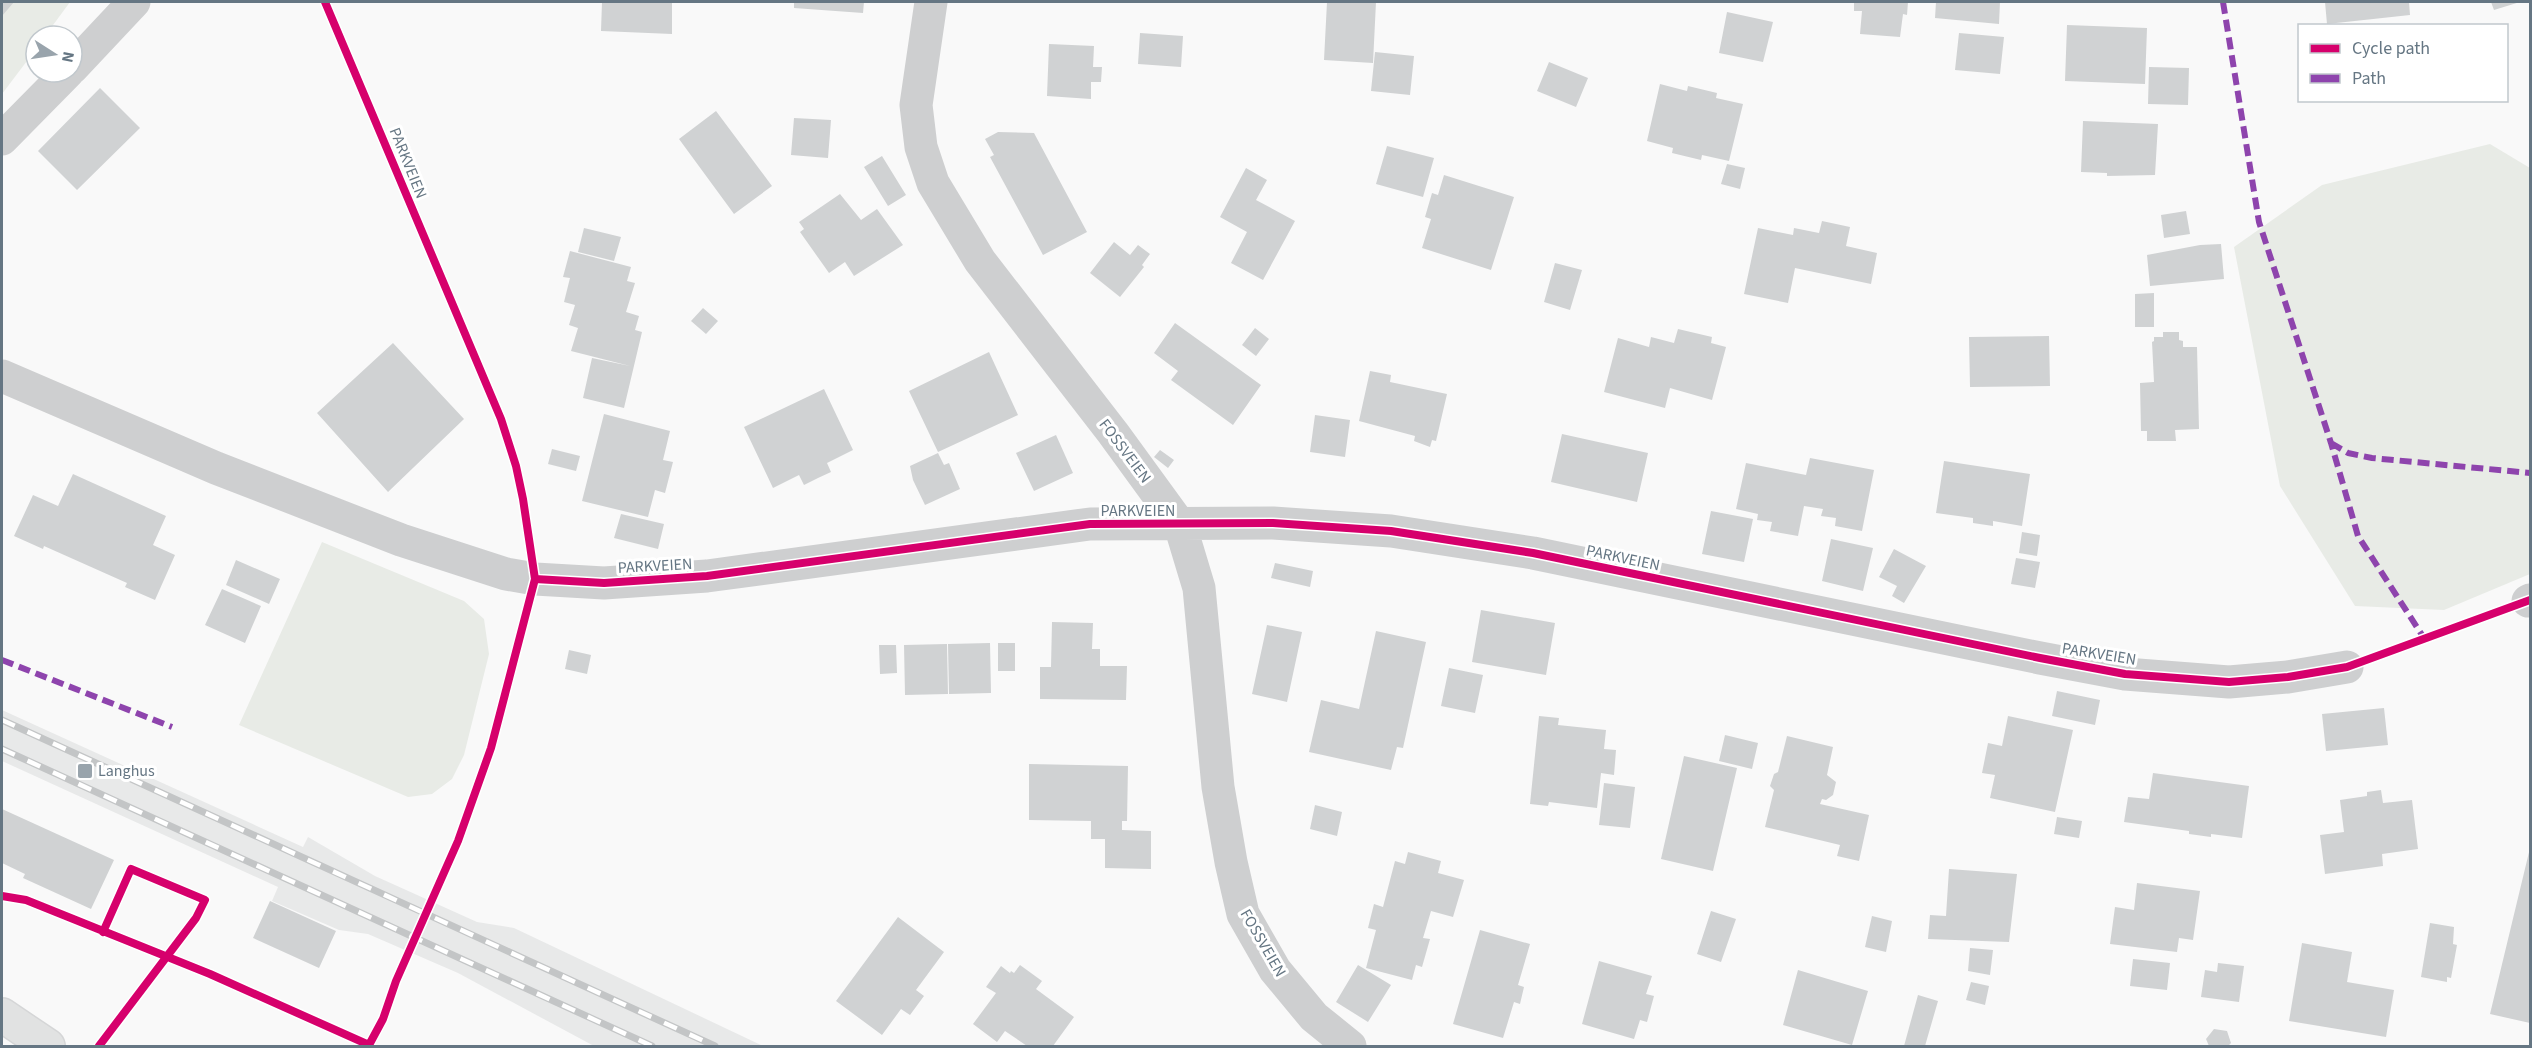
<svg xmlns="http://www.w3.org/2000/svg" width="2532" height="1048" font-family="'Source Sans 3',sans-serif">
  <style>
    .built { fill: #e8e9e9 }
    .green { fill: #e8ebe6 }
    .building { fill: #d0d2d3 }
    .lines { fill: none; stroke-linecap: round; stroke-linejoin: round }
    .major-casing { stroke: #d5d6d7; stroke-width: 36 }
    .minor { stroke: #cecfd0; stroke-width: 33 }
    .major { stroke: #e1e2e2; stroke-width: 33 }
    .rail-casing { stroke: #c3c5c6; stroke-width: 7 }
    .rail { stroke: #fff; stroke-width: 4.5; stroke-dasharray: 14; stroke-linecap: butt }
    .quiet { stroke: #8e44ad; stroke-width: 6; stroke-dasharray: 12 6; stroke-linecap: butt }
    .cycleway-casing { stroke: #fff; stroke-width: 11 }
    .cycleway { stroke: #d6006c; stroke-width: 8 }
    .poi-dot { fill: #99a4ac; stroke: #fff; stroke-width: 2 }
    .labels { text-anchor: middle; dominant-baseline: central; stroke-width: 6; stroke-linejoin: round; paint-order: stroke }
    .street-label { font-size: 16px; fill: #657683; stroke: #fff }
    .poi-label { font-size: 16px; fill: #657683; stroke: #fff; text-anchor: start }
  </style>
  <rect width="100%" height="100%" fill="#f9f9f9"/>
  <!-- built -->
  <path class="built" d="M 2,710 L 303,847 L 308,837 L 375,876 L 477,922 L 514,928 L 763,1046 L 594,1046 L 458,973 L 368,934 L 339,930 L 272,901 L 278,887 L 2,761 Z"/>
  <!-- green -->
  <path class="green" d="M 2,2 L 70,2 L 45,36 L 36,36 L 36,49 L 2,94 Z
    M 2490,144 L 2530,168 L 2530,574 L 2444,610 L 2355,606 L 2280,486 L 2234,247 L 2322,185 Z
    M 322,542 L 464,601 L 484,619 L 489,654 L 464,755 L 452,779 L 432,794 L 408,797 L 239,725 Z"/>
  <!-- building -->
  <path class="building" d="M 2,2 L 14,2 L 2,16 Z
    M 602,2 L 672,2 L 672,34 L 601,31 Z
    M 794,2 L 864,2 L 863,13 L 794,8 Z
    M 1327,2 L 1376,2 L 1373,63 L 1324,60 Z
    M 1854,2 L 1908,2 L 1907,15 L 1903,14 L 1900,37 L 1860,34 L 1862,11 L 1854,11 Z
    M 1936,2 L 2000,2 L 1999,24 L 1935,18 Z
    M 2325,2 L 2409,2 L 2410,15 L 2327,24 Z
    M 2491,2 L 2520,2 L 2494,10 Z
    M 1727,12 L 1773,22 L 1763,62 L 1719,53 Z
    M 2067,25 L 2147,28 L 2145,84 L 2065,81 Z
    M 1140,33 L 1183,36 L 1181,67 L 1138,64 Z
    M 1959,33 L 2004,37 L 2000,74 L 1955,70 Z
    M 1049,44 L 1094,46 L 1093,67 L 1102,67 L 1101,82 L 1091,82 L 1091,99 L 1047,96 Z
    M 1375,52 L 1414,56 L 1410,95 L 1371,91 Z
    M 1549,62 L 1588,78 L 1576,107 L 1537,91 Z
    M 2149,67 L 2189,68 L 2188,105 L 2148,104 Z
    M 1660,84 L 1687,91 L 1688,86 L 1717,93 L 1716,98 L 1743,104 L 1729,161 L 1702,155 L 1701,160 L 1672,153 L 1673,148 L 1647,141 Z
    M 100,88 L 140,128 L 77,190 L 38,151 Z
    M 716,111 L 772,186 L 734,214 L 679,139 Z
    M 794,118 L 831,120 L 828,158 L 791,155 Z
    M 2083,121 L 2158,124 L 2155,175 L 2107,176 L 2107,173 L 2081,172 Z
    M 998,132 L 1034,133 L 1087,232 L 1043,255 L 990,157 L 994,155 L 985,139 Z
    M 1387,146 L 1434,158 L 1423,197 L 1376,184 Z
    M 882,156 L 906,195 L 888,206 L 864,167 Z
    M 1727,164 L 1745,168 L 1740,189 L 1721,184 Z
    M 1246,168 L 1267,180 L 1256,200 L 1295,221 L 1263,280 L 1231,263 L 1247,232 L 1220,217 Z
    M 1444,175 L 1514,197 L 1491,270 L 1422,248 L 1431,219 L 1425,217 L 1432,193 L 1438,195 Z
    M 840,194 L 861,220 L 877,209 L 903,245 L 854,276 L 845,262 L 829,273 L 800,232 L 804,229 L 799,222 Z
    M 2186,211 L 2190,234 L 2164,238 L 2161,215 Z
    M 1822,221 L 1850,227 L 1846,246 L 1877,253 L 1871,284 L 1795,268 L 1788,303 L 1744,294 L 1758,228 L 1793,235 L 1794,228 L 1819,233 Z
    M 584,228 L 621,237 L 614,261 L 578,252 Z
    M 1114,242 L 1130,255 L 1138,245 L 1150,254 L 1142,265 L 1144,267 L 1120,297 L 1090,273 Z
    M 2221,244 L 2224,279 L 2150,286 L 2147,255 L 2200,245 Z
    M 570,251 L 631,267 L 627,281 L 635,283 L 626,312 L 639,316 L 635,330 L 642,332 L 624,408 L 583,398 L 592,358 L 630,366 L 571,351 L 578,328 L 569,325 L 575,305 L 564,302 L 570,278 L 563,277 Z
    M 1555,263 L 1582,270 L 1570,310 L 1544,302 Z
    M 2154,293 L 2154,327 L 2135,327 L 2135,294 Z
    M 703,308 L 718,321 L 706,334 L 691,321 Z
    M 1175,323 L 1261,385 L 1233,425 L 1171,380 L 1178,371 L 1154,353 Z
    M 1255,328 L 1269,339 L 1256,356 L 1242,345 Z
    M 1678,329 L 1712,337 L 1711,343 L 1726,347 L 1712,400 L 1670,388 L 1665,408 L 1604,392 L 1618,338 L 1649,347 L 1651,337 L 1674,343 Z
    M 2163,332 L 2179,332 L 2179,340 L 2183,341 L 2183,347 L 2197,347 L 2199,429 L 2175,430 L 2176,441 L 2147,441 L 2147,431 L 2141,431 L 2140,383 L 2154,382 L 2152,342 L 2154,341 L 2154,337 L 2163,337 Z
    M 2049,336 L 2050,386 L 1970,387 L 1969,337 Z
    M 393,343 L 464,419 L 388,492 L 317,413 Z
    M 989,352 L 1018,415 L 938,452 L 909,391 Z
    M 1370,371 L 1391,375 L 1390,382 L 1447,394 L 1436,441 L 1432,440 L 1430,447 L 1414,441 L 1415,436 L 1359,421 Z
    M 824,389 L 853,450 L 827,463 L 831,472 L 818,478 L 804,485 L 799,475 L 773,488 L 744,427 Z
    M 604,414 L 670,431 L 663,460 L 673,462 L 665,493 L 655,490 L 648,517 L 582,501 Z
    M 1315,415 L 1350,420 L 1345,457 L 1310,452 Z
    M 1562,434 L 1648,453 L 1637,502 L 1551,482 Z
    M 1056,435 L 1073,473 L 1034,491 L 1016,453 Z
    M 552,449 L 580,456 L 576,471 L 548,464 Z
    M 1160,450 L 1174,460 L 1168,468 L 1154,457 Z
    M 938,453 L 944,465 L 949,463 L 960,489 L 925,505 L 913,480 L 910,466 Z
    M 1810,458 L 1874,470 L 1862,531 L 1835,526 L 1836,518 L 1821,516 L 1823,509 L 1804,506 L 1798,536 L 1770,531 L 1772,522 L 1757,520 L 1758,514 L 1736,509 L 1746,463 L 1806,475 Z
    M 1944,461 L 2030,474 L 2022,526 L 1993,521 L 1993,526 L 1973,523 L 1973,518 L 1936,513 Z
    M 73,474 L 166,516 L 153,545 L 175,555 L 155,600 L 125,587 L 127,583 L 44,546 L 43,549 L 14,536 L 33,495 L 58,506 Z
    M 1711,511 L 1753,519 L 1744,562 L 1702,554 Z
    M 621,514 L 664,524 L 658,549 L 614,538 Z
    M 2022,532 L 2040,535 L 2037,556 L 2019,553 Z
    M 1831,539 L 1873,548 L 1863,591 L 1822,581 Z
    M 1894,549 L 1926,566 L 1904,603 L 1892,596 L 1897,586 L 1879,577 Z
    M 2016,558 L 2040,562 L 2035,588 L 2011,584 Z
    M 236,560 L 280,579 L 269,604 L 226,585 Z
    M 1275,563 L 1313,571 L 1310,587 L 1271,578 Z
    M 222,589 L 261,606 L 245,643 L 205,625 Z
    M 1481,610 L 1555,623 L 1546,675 L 1472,662 Z
    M 1052,622 L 1093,623 L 1092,649 L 1100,649 L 1100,666 L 1127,666 L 1126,700 L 1040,699 L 1040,667 L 1051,667 Z
    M 1267,625 L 1302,632 L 1287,702 L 1252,694 Z
    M 1376,631 L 1426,642 L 1403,748 L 1397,747 L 1391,770 L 1309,752 L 1321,700 L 1359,709 Z
    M 990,643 L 991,693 L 949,694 L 948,644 Z
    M 998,643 L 1015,643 L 1015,671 L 998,671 Z
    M 947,644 L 948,694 L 905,695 L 904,645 Z
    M 879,645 L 896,645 L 897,673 L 880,674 Z
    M 569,650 L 591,655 L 587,674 L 565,669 Z
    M 1449,668 L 1483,675 L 1475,713 L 1441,706 Z
    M 2057,691 L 2100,700 L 2095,725 L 2052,716 Z
    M 2384,708 L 2388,745 L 2326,751 L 2322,714 Z
    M 1539,716 L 1559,718 L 1558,725 L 1606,730 L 1604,749 L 1616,750 L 1614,775 L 1601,773 L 1597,808 L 1549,802 L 1548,806 L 1530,804 Z
    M 2008,716 L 2073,730 L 2055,812 L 1990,798 L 1995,775 L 1982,773 L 1988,743 L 2002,746 Z
    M 1725,735 L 1758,743 L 1752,769 L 1719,761 Z
    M 1787,736 L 1833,747 L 1827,775 L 1836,782 L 1833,795 L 1826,800 L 1822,799 L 1820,804 L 1869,815 L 1859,861 L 1837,856 L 1840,845 L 1765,827 L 1774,790 L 1770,786 L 1774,774 L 1778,772 Z
    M 1684,756 L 1737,768 L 1713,871 L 1661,859 Z
    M 1029,764 L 1128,766 L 1127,821 L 1122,821 L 1122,830 L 1151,831 L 1151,869 L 1105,868 L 1105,839 L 1091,839 L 1091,821 L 1029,820 Z
    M 2153,773 L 2249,786 L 2242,838 L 2211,834 L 2211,837 L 2189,834 L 2189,831 L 2124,822 L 2128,797 L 2149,799 Z
    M 1604,783 L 1635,787 L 1630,828 L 1599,825 Z
    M 2381,790 L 2383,803 L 2412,800 L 2418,849 L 2382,854 L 2383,866 L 2325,874 L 2320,835 L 2344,832 L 2340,800 L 2367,796 L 2367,792 Z
    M 1315,805 L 1342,812 L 1337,836 L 1310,829 Z
    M 2,809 L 114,860 L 91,909 L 23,878 L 25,874 L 2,863 Z
    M 2057,817 L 2082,821 L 2079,838 L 2054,834 Z
    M 2530,848 L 2530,1023 L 2490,1014 Z
    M 1408,852 L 1441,861 L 1438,873 L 1464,880 L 1453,917 L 1431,911 L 1423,938 L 1430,939 L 1422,967 L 1416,965 L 1412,980 L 1366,968 L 1376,930 L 1368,928 L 1374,904 L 1383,907 L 1395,861 L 1405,864 Z
    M 1949,869 L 2017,874 L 2009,942 L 1928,939 L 1930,915 L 1946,916 Z
    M 2137,883 L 2200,891 L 2193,940 L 2179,938 L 2177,952 L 2110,944 L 2115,907 L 2134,910 Z
    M 270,901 L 336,931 L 319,968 L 253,938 Z
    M 1711,911 L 1736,919 L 1721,962 L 1697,954 Z
    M 1872,916 L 1892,921 L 1886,952 L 1865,947 Z
    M 898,917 L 944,952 L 916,990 L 924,996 L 910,1015 L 901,1009 L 882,1035 L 836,1001 Z
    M 2430,923 L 2454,927 L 2453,944 L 2457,945 L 2451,978 L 2447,977 L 2447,982 L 2421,977 Z
    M 1480,930 L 1530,944 L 1518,985 L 1524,987 L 1520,1004 L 1514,1002 L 1503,1038 L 1453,1024 Z
    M 2302,943 L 2352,952 L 2347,982 L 2394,990 L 2386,1037 L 2289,1021 Z
    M 1970,948 L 1993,950 L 1990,975 L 1968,971 Z
    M 2133,959 L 2170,963 L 2167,990 L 2130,986 Z
    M 1599,961 L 1652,976 L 1646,994 L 1654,996 L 1647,1022 L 1640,1020 L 1634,1039 L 1582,1024 Z
    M 2218,963 L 2244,966 L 2239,1002 L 2201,997 L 2205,970 L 2217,972 Z
    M 1020,965 L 1042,981 L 1036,989 L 1074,1017 L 1053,1046 L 1027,1046 L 1005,1031 L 997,1042 L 973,1024 L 996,993 L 986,987 L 1001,966 L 1010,973 L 1011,971 L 1014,973 Z
    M 1358,965 L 1391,985 L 1368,1022 L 1336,1002 Z
    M 1798,970 L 1868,991 L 1852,1045 L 1783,1025 Z
    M 1971,982 L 1989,986 L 1985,1005 L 1966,1000 Z
    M 1918,995 L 1938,1001 L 1925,1046 L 1904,1046 Z
    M 2214,1029 L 2227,1031 L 2231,1043 L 2228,1046 L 2209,1046 L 2206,1039 Z"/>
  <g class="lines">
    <defs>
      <path id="major" d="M 2,1015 L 48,1046"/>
    </defs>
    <!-- major casing -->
    <use href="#major" class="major-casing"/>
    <!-- minor -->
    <path class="minor" d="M 931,2 L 916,105 L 921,147 L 933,183 L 980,261 L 1113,433 L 1180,525 L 1199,588 L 1218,787 L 1231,862 L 1243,914 L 1275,970 L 1314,1017 L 1350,1046
      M 72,68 L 134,2
      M 2,139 L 68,72
      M 2,376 L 216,468 L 401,540 L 506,574 L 535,579 L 604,583 L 707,576 L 1090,524 L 1273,523 L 1391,531 L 1533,553 L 2040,658 L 2125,674 L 2229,682 L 2288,677 L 2347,667
      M 2528,601 L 2530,600"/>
    <!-- major -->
    <use href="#major" class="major"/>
    <defs>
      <path id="rail" d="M 2,720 L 715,1046
        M 2,749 L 652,1046"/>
    </defs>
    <!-- rail casing -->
    <use href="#rail" class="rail-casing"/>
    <!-- rail -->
    <use href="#rail" class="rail"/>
    <!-- quiet -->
    <path class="quiet" d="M 2223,2 L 2259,222 L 2331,443 L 2358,536 L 2424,638
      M 2331,443 L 2348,453 L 2372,458 L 2530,473
      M 2,660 L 172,727"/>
    <defs>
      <path id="cycleway" d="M 535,579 L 604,583 L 707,576 L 1090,524 L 1273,523 L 1391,531 L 1533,553 L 2040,658 L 2125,674 L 2229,682 L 2288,677 L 2347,667 L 2530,600
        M 2,896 L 26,900 L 210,974 L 369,1045 L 383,1019 L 396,981 L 458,841 L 491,748 L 535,579 L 523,499 L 516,466 L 501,419 L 325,2
        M 99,1046 L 196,918 L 205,900 L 131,869 L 103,932"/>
    </defs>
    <!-- cycleway casing -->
    <use href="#cycleway" class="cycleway-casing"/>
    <!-- cycleway -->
    <use href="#cycleway" class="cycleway"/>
  </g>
  <!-- markers -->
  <rect class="poi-dot" x="77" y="763" width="16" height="16" rx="3"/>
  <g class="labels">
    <!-- street labels -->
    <g class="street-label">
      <text transform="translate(408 163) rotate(68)">PARKVEIEN</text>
      <text transform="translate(1125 451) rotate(53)">FOSSVEIEN</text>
      <text x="1138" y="511">PARKVEIEN</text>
      <text transform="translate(1623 558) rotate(12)">PARKVEIEN</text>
      <text transform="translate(655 566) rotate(-3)">PARKVEIEN</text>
      <text transform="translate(2099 654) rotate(9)">PARKVEIEN</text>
      <text transform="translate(1263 943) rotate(60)">FOSSVEIEN</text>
    </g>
    <!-- poi labels -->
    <g class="poi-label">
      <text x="98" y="771">Langhus</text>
    </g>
  </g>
  <!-- border -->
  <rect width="2532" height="1048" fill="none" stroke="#657683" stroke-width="6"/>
  <!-- legend -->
  <rect x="2298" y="24" width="210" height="78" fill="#ffffff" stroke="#c1c8cd" stroke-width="1.5"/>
  <rect x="2310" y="44" width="30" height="9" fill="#d6006c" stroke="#c1c8cd" stroke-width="1.5"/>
  <text x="2352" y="54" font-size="18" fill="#657683">Cycle path</text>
  <rect x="2310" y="74" width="30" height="9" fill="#8e44ad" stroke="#c1c8cd" stroke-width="1.5"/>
  <text x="2352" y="84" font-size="18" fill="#657683">Path</text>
  <!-- north arrow -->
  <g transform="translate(54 54) rotate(102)"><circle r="28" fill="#ffffff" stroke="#c1c8cd" stroke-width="1.5"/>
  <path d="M0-4.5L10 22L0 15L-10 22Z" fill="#99a4ac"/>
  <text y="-9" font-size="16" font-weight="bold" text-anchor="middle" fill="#657683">N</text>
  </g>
</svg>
